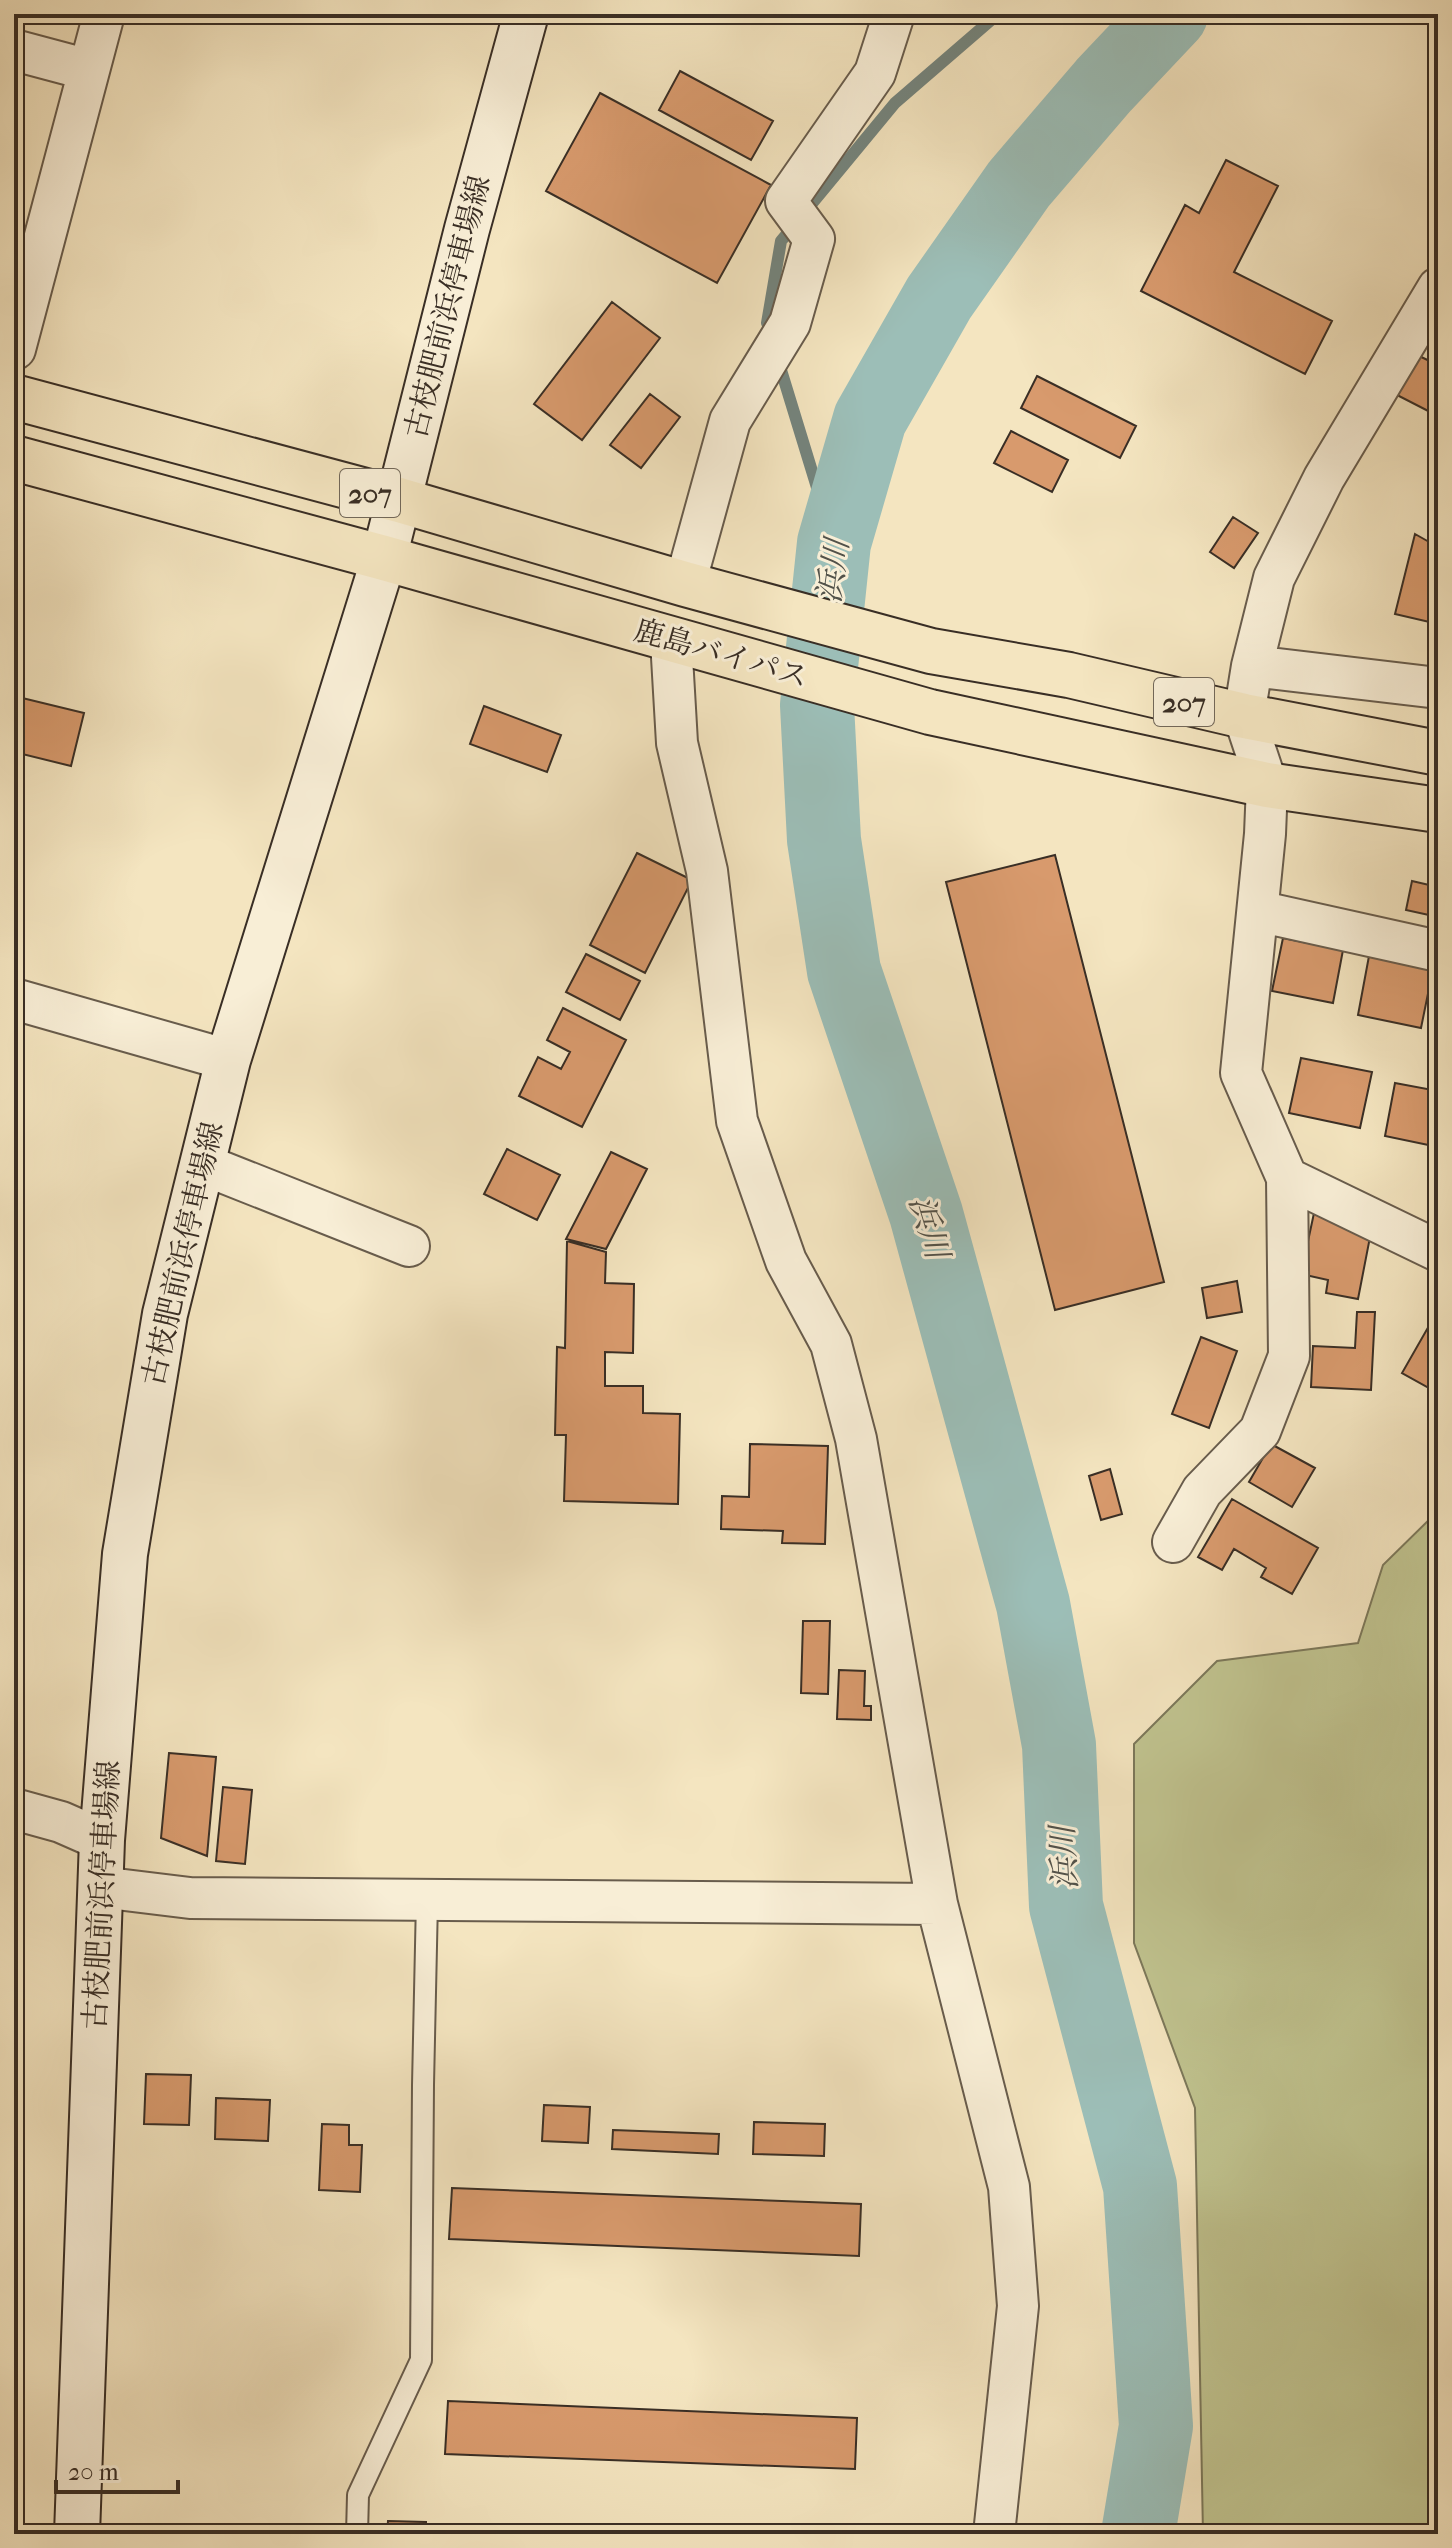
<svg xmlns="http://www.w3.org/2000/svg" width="1452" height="2548" font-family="'IM FELL French Canon','Noto Serif JP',serif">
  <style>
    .green { fill: #c0c38f; stroke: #7c785a; stroke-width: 2 }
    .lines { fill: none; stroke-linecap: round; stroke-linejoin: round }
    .stream { stroke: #74847d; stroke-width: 12 }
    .river { stroke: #9cbeb7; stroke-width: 74 }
    .building { fill: #d89a6d; stroke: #392e25; stroke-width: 2 }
    .service-casing { stroke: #685c4c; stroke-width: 24 }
    .minor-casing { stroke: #685c4c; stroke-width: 44 }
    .secondary-casing { stroke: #392e25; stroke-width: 48 }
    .trunk-casing { stroke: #392e25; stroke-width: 48 }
    .service { stroke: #f8eed6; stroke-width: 20 }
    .minor { stroke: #f8eed6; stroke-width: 40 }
    .secondary { stroke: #f8eed6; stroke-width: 44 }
    .trunk { stroke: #f4e5c0; stroke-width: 44 }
    .labels { text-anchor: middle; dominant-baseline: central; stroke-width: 6; stroke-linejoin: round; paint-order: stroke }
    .shield { fill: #f8eed6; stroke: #72685a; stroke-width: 2 }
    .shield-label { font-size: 28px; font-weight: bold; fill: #392e25 }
    .street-label { font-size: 30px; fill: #392e25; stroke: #f8eed6 }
    .water-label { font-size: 32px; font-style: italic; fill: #52524a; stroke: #f8eed6 }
  </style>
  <rect width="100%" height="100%" fill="#f4e5c0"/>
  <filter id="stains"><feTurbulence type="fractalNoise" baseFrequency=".0025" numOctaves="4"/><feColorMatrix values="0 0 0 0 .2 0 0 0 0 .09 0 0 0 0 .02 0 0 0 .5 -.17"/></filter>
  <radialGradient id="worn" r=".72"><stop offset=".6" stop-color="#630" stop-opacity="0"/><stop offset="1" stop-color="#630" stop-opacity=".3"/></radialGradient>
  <!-- green -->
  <path class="green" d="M 1438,1511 L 1438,2534 L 1203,2534 L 1195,2108 L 1134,1943 L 1134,1744 L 1217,1661 L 1358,1643 L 1383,1565 Z"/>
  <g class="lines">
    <!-- stream -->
    <path class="stream" d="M 767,323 L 781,241 L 895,103 L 998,14
      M 781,370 L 834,543"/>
    <!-- river -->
    <path class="river" d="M 1138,2534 L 1156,2426 L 1140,2186 L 1066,1906 L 1059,1745 L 1033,1604 L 926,1214 L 844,971 L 824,840 L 817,705 L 834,543 L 870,419 L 939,298 L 1019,184 L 1104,85 L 1171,14"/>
  </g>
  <!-- building -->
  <path class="building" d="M 680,71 L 773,121 L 751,160 L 659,110 Z
    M 600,93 L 771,185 L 717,283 L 546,191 Z
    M 1226,160 L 1278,186 L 1234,272 L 1332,321 L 1305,374 L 1141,291 L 1185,205 L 1199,213 Z
    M 612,302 L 660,338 L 582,440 L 534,404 Z
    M 1417,355 L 1438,365 L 1438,416 L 1397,395 Z
    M 1037,376 L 1136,426 L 1120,458 L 1021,408 Z
    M 650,394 L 680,417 L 641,468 L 610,445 Z
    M 1011,431 L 1068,460 L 1052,492 L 994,463 Z
    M 1233,517 L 1258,533 L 1234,568 L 1210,552 Z
    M 1415,534 L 1438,547 L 1438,624 L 1395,614 Z
    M 14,696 L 84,713 L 71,766 L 14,752 Z
    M 484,706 L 561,735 L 547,772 L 470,744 Z
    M 637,853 L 692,880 L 645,973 L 590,945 Z
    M 1055,855 L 1164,1282 L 1055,1310 L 946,882 Z
    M 1412,881 L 1438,887 L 1438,917 L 1406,910 Z
    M 1283,938 L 1343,950 L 1333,1003 L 1272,991 Z
    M 586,954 L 640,981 L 620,1020 L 566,992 Z
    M 1369,956 L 1433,969 L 1421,1028 L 1358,1015 Z
    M 563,1008 L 626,1040 L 582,1127 L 519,1096 L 538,1057 L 561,1069 L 570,1052 L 547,1040 Z
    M 1301,1058 L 1372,1072 L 1360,1128 L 1289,1113 Z
    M 1395,1083 L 1438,1091 L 1438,1147 L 1385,1136 Z
    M 507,1149 L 560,1175 L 537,1220 L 484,1194 Z
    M 611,1152 L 647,1169 L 606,1249 L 566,1239 Z
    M 1314,1213 L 1371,1232 L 1358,1299 L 1326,1293 L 1328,1280 L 1301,1274 Z
    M 567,1241 L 606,1252 L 605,1283 L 634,1284 L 633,1353 L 605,1352 L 605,1386 L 643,1386 L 643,1413 L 680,1414 L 678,1504 L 564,1501 L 566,1435 L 555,1435 L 557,1347 L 565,1348 Z
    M 1237,1281 L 1242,1312 L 1207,1318 L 1202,1288 Z
    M 1357,1312 L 1375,1312 L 1371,1390 L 1311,1387 L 1313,1346 L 1355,1348 Z
    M 1430,1324 L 1438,1328 L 1438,1393 L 1402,1373 Z
    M 1201,1337 L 1237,1351 L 1209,1428 L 1172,1414 Z
    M 750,1444 L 828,1446 L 825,1544 L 782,1543 L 783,1531 L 721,1529 L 722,1496 L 749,1497 Z
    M 1271,1444 L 1315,1468 L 1292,1507 L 1249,1482 Z
    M 1110,1469 L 1122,1514 L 1101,1520 L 1089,1476 Z
    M 1232,1499 L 1318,1548 L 1292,1594 L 1261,1577 L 1266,1568 L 1234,1549 L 1222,1570 L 1198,1557 Z
    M 803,1621 L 830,1621 L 828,1694 L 801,1693 Z
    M 839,1670 L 865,1671 L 864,1706 L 871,1706 L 871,1720 L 837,1719 Z
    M 169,1753 L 216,1757 L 207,1856 L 161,1838 Z
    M 223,1787 L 252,1790 L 245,1864 L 216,1861 Z
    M 146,2074 L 191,2075 L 189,2125 L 144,2124 Z
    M 216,2098 L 270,2100 L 268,2141 L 215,2139 Z
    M 544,2105 L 590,2107 L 588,2143 L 542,2141 Z
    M 754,2122 L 825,2124 L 824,2156 L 753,2154 Z
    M 322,2124 L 349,2125 L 349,2145 L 362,2145 L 360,2192 L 319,2190 Z
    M 613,2130 L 719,2134 L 718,2154 L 612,2149 Z
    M 452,2188 L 861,2204 L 859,2256 L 449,2239 Z
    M 448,2401 L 857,2418 L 855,2469 L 445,2454 Z
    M 388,2521 L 426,2522 L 426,2534 L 387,2534 Z"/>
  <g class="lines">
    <defs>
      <path id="service" d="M 357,2534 L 358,2495 L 421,2360 L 423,2085 L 427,1900"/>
      <path id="minor" d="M 14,50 L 89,70
        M 15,349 L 104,14
        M 685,584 L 730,421 L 790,323 L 814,239 L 786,201 L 875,73 L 894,14
        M 671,640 L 677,743 L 707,871 L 737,1121 L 786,1261 L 831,1344 L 856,1439 L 937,1904 L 1009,2187 L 1018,2306 L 994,2534
        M 1252,666 L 1438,688
        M 1258,911 L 1438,951
        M 14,999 L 228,1060
        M 202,1164 L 409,1246
        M 1287,1178 L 1241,1073 L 1265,834 L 1267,785 L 1244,716 L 1252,666 L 1274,578 L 1324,478 L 1438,288
        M 1173,1542 L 1202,1491 L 1260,1431 L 1289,1356 L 1287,1178 L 1438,1251
        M 14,1809 L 61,1822 L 102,1840
        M 100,1887 L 190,1898 L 937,1904"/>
      <path id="secondary" d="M 77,2534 L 102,1840 L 125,1554 L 165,1314 L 228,1060 L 384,558 L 467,229 L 526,14"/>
      <path id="trunk" d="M 14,397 L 399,500 L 685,584 L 931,651 L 1069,675 L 1244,716 L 1438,753
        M 14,458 L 384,558 L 930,712 L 1267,785 L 1438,810"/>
    </defs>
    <!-- service casing -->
    <use href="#service" class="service-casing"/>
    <!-- minor casing -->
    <use href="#minor" class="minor-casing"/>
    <!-- secondary casing -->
    <use href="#secondary" class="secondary-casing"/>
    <!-- trunk casing -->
    <use href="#trunk" class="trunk-casing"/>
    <!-- service -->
    <use href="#service" class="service"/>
    <!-- minor -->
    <use href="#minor" class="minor"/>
    <!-- secondary -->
    <use href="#secondary" class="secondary"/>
    <!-- trunk -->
    <use href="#trunk" class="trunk"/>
  </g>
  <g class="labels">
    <!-- shield labels -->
    <g class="shield">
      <rect x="340" y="469" width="60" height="48" rx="6"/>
      <rect x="1154" y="678" width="60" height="48" rx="6"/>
    </g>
    <g class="shield-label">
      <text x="370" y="493">207</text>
      <text x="1184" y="702">207</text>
    </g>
    <!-- street labels -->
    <g class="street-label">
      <text transform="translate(448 307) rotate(-76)">古枝肥前浜停車場線</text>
      <text transform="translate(721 654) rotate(16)">鹿島バイパス</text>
      <text transform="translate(183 1254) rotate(-77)">古枝肥前浜停車場線</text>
      <text transform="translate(102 1895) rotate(-87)">古枝肥前浜停車場線</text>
    </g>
    <!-- water labels -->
    <g class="water-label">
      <text transform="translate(833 571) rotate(-82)">浜川</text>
      <text transform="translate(929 1227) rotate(73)">浜川</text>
      <text transform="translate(1064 1858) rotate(-93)">浜川</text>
    </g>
  </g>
  <!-- margin -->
  <rect width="1452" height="2548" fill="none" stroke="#f4e5c0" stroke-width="48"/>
  <rect x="16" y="16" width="1420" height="2516" fill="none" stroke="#392e25" stroke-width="4"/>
  <rect x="24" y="24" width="1404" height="2500" fill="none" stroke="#392e25" stroke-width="2"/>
  <!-- scale -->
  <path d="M56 2480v12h122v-12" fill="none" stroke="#392e25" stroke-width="4"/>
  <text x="68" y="2480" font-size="24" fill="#392e25" stroke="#f8eed6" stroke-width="6" paint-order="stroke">20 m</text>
  <rect width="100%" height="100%" filter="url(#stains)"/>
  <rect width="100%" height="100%" fill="url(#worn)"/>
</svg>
